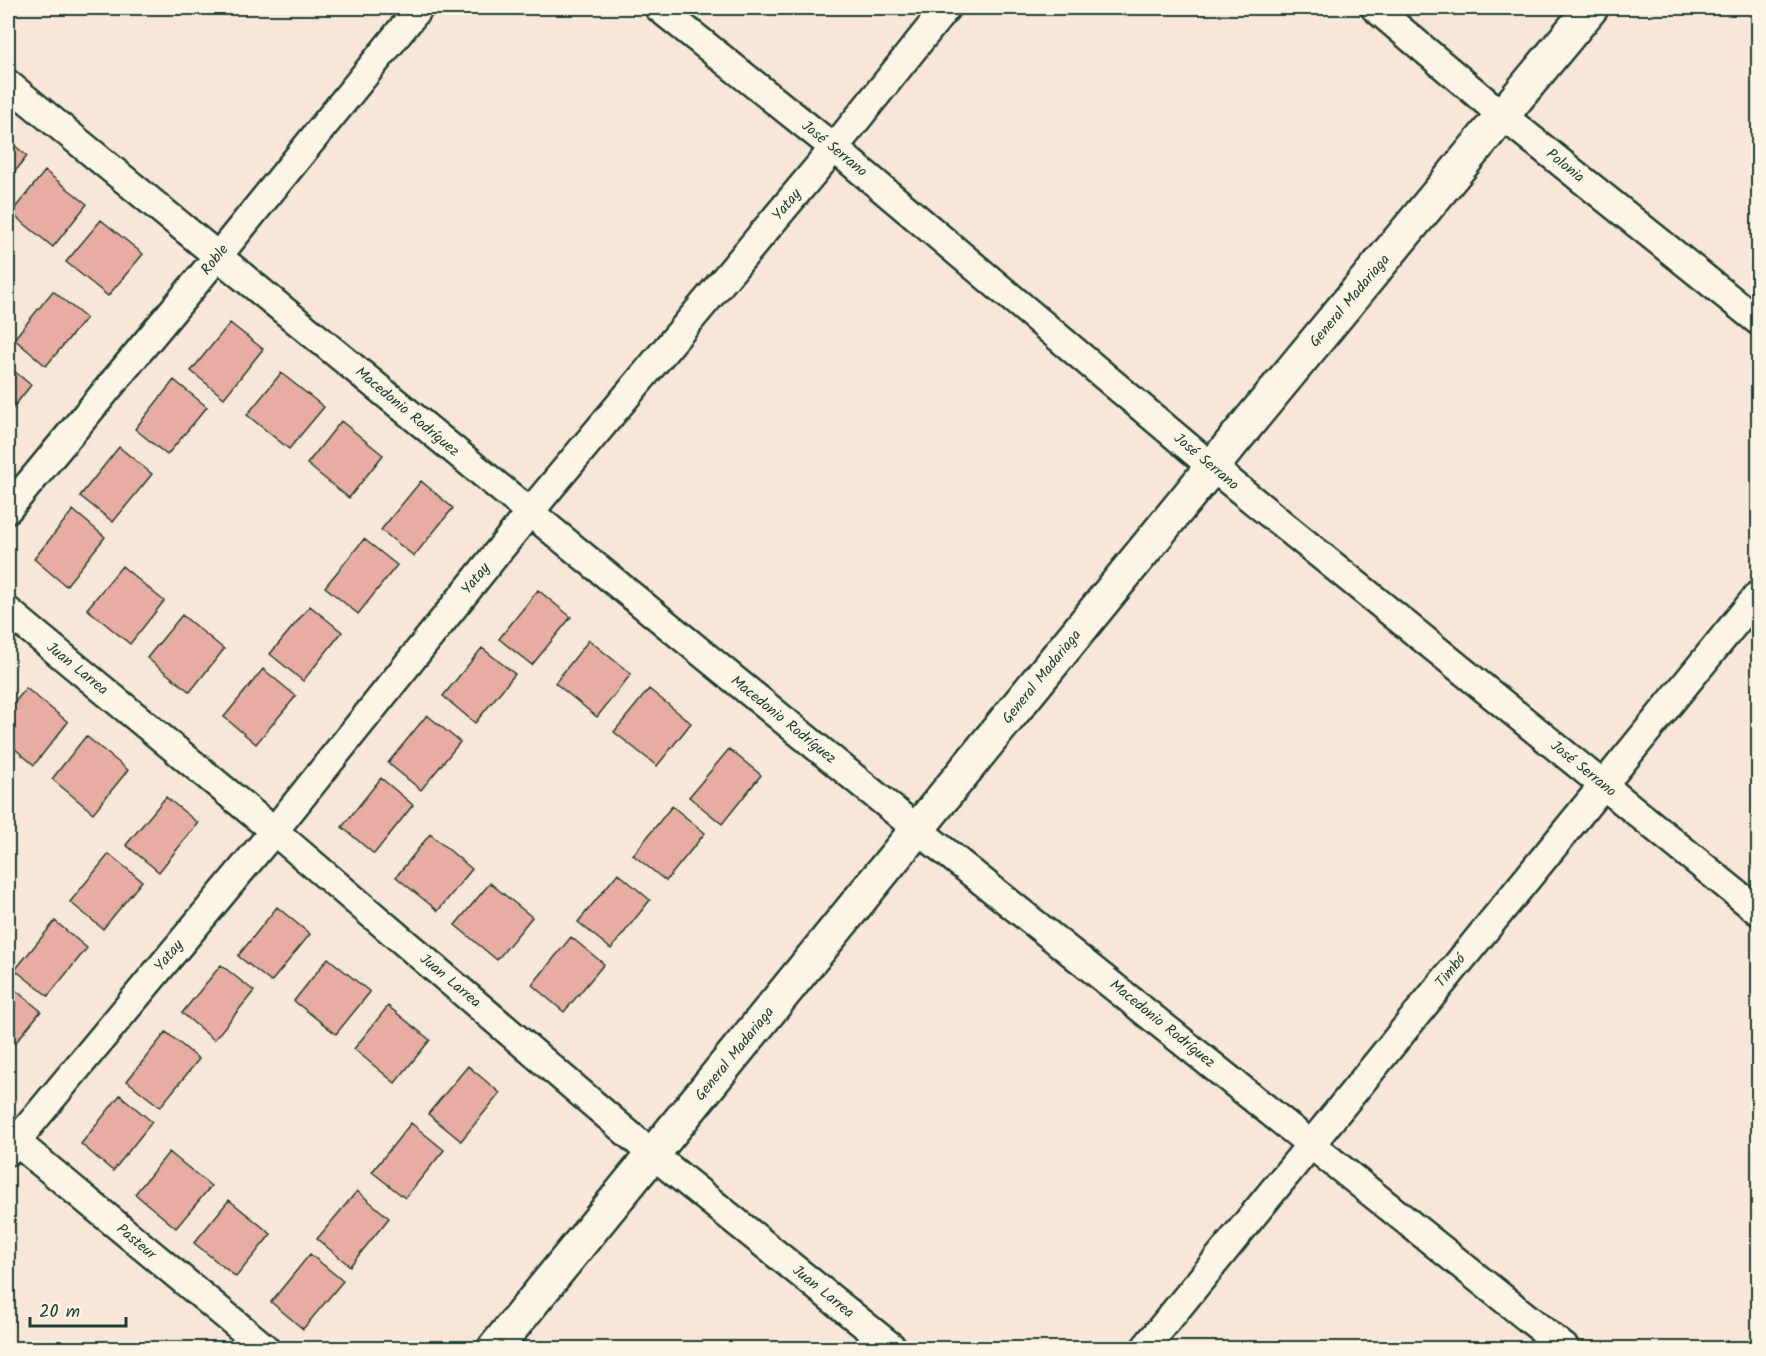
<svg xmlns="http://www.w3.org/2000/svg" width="1766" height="1356" font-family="Kalam,sans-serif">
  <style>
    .building { fill: #e7ada2; stroke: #1f3d34; stroke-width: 1.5 }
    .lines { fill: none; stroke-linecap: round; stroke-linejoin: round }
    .street-casing { stroke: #1f3d34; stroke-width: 32 }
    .secondary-casing { stroke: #1f3d34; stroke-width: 38 }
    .street { stroke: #fcf5e5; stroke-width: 27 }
    .secondary { stroke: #fcf5e5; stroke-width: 33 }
    .labels { text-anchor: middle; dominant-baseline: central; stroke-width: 4.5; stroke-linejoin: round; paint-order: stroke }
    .street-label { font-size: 15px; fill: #1f3d34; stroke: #fcf5e5 }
  </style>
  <rect width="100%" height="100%" fill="#f8e7d8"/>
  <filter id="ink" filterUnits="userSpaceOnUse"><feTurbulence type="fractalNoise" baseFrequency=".0167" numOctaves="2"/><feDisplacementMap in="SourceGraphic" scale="12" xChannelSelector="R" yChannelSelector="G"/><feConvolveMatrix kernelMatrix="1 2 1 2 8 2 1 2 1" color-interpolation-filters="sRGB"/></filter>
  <g filter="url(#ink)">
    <!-- building -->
    <path class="building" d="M 8,140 L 27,156 L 8,181 Z
      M 45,171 L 87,204 L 53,247 L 11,213 Z
      M 101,220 L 143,254 L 108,296 L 66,262 Z
      M 53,291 L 86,318 L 46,366 L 14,339 Z
      M 230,323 L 263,349 L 224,398 L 191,371 Z
      M 8,366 L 31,385 L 8,414 Z
      M 281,373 L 324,407 L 289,449 L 247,415 Z
      M 174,380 L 207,407 L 167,455 L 135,429 Z
      M 341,421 L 383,455 L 349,498 L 307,464 Z
      M 119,447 L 152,474 L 113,522 L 80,496 Z
      M 421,481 L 453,508 L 414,556 L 381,530 Z
      M 73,510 L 105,537 L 66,586 L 34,559 Z
      M 364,539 L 397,565 L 358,614 L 325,587 Z
      M 122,566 L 164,601 L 130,644 L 87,609 Z
      M 538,590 L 571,617 L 532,665 L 499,639 Z
      M 310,606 L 342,632 L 303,681 L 270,654 Z
      M 182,615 L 224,649 L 190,692 L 147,658 Z
      M 589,640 L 631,674 L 597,717 L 555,683 Z
      M 482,648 L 515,674 L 475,723 L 443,696 Z
      M 263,669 L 296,696 L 256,744 L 224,717 Z
      M 26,688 L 68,722 L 34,765 L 8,743 L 8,711 Z
      M 649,689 L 691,723 L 657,766 L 614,732 Z
      M 427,715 L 460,742 L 421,790 L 388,763 Z
      M 86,736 L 128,770 L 93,813 L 52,779 Z
      M 729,749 L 761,775 L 722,824 L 689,797 Z
      M 381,778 L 413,805 L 374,854 L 342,827 Z
      M 166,797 L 198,823 L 159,872 L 126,845 Z
      M 672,806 L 705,833 L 666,881 L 633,855 Z
      M 430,834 L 472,869 L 438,911 L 396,877 Z
      M 109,854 L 142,881 L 103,929 L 70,902 Z
      M 618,873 L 650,900 L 611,949 L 578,922 Z
      M 490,883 L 532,917 L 497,960 L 455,925 Z
      M 277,907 L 310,934 L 271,982 L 238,956 Z
      M 55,921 L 87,948 L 48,996 L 15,970 Z
      M 571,937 L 604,964 L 564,1012 L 532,985 Z
      M 328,958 L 370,992 L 336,1034 L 294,1001 Z
      M 221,965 L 254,991 L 214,1040 L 182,1013 Z
      M 8,984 L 41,1011 L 8,1052 Z
      M 388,1006 L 430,1040 L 395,1083 L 354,1049 Z
      M 166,1032 L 199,1059 L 160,1107 L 127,1081 Z
      M 468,1066 L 500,1093 L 461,1141 L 428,1114 Z
      M 120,1095 L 152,1122 L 113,1171 L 81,1144 Z
      M 411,1123 L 444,1150 L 405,1198 L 372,1172 Z
      M 169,1152 L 211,1186 L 176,1228 L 135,1194 Z
      M 357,1191 L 389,1218 L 350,1266 L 317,1239 Z
      M 229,1200 L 271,1234 L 236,1277 L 194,1243 Z
      M 310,1254 L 343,1281 L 303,1329 L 271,1302 Z"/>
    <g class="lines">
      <defs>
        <path id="street" d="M 659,8 L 834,148 L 1212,467 L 1758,911
          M 1375,8 L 1503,116 L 1758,321
          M 8,84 C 309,330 610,579 912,825 C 1129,1000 1348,1173 1565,1348
          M 8,509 L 218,256 L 419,8
          M 8,611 L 274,831 L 652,1154 L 893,1348
          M 8,1135 L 265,1348
          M 8,1151 L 274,831 L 529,513 L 834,148 L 946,8
          M 1145,1348 L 1758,595"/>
        <path id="secondary" d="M 495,1348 L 1212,467 L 1591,8"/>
      </defs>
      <!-- street casing -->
      <use href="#street" class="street-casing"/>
      <!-- secondary casing -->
      <use href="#secondary" class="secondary-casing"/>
      <!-- street -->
      <use href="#street" class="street"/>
      <!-- secondary -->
      <use href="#secondary" class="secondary"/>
    </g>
  </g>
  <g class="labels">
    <!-- street labels -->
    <g class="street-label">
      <text transform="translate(834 149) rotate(39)">José Serrano</text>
      <text transform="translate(1565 166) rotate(39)">Polonia</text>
      <text transform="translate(787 205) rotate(-50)">Yatay</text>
      <text transform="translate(215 260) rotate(-51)">Roble</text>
      <text transform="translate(1350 301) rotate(-50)">General Madariaga</text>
      <text transform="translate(407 412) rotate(40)">Macedonio Rodríguez</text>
      <text transform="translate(1206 462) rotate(40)">José Serrano</text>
      <text transform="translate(476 579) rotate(-51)">Yatay</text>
      <text transform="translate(77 669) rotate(39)">Juan Larrea</text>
      <text transform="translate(1042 677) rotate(-51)">General Madariaga</text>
      <text transform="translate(783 720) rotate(39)">Macedonio Rodríguez</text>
      <text transform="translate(1583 769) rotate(39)">José Serrano</text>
      <text transform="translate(169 956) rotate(-50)">Yatay</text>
      <text transform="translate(1451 971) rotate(-51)">Timbó</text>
      <text transform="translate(450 981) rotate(40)">Juan Larrea</text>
      <text transform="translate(1162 1024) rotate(39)">Macedonio Rodríguez</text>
      <text transform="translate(735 1054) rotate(-51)">General Madariaga</text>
      <text transform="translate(136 1242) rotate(40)">Pasteur</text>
      <text transform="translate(823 1292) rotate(39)">Juan Larrea</text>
    </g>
  </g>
  <!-- margin -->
  <rect width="1766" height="1356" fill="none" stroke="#fcf5e5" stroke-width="30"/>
  <rect x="15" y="15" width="1736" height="1326" fill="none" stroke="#1f3d34" stroke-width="2" filter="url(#ink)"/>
  <!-- scale -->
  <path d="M30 1317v9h96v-9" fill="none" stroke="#1f3d34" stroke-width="3"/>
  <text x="39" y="1317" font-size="18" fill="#1f3d34" stroke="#fcf5e5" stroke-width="4.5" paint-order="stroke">20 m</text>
</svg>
